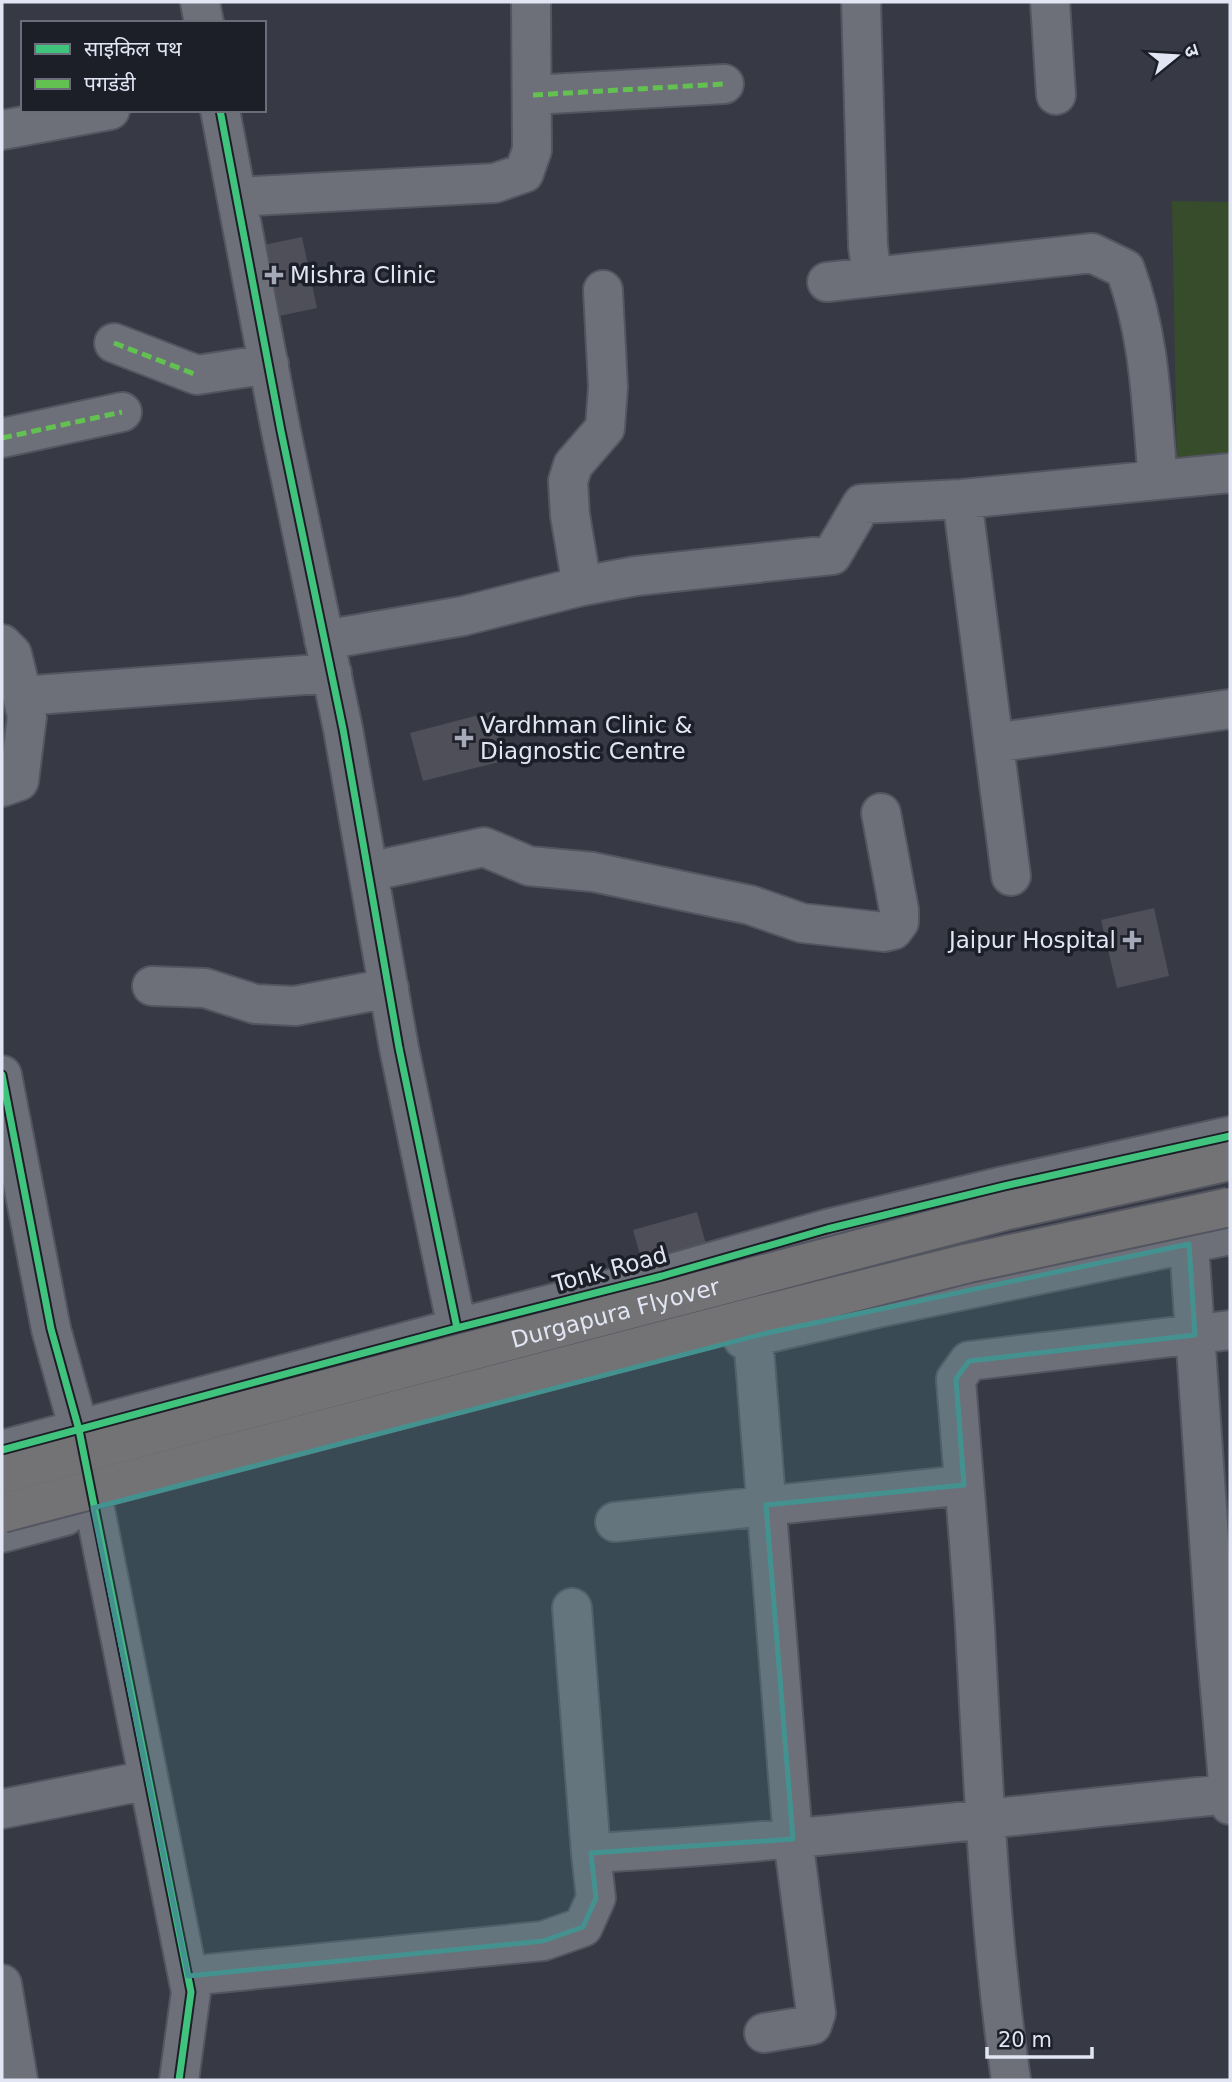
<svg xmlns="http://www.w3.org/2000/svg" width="1232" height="2082" font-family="'DejaVu Sans','Noto Sans Devanagari',sans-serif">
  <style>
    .green { fill: #374c2b }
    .building { fill: #4e4f59 }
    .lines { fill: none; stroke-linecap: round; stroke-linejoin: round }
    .minor-casing { stroke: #535560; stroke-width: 42 }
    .minor { stroke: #6d6f79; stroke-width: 38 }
    .major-bridge-casing { stroke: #535560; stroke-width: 42; stroke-linecap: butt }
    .major-bridge { stroke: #737375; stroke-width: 38 }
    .quiet { stroke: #63c152; stroke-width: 5; stroke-dasharray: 10 5; stroke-linecap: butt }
    .cycleway-casing { stroke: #1c1e28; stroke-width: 11 }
    .cycleway { stroke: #40c37c; stroke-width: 7 }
    .marked { fill: #449290; fill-opacity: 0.2; stroke: #449290; stroke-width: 5; stroke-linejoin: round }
    .poi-dot { fill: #a6a9b7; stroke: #1c1e28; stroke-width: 2.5 }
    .labels { text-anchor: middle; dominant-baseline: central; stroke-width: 7; stroke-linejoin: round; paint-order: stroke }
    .poi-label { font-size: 23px; fill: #e2e6f4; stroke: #1c1e28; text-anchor: start }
    .street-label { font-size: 23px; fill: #e2e6f4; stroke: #1c1e28 }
  </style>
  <rect width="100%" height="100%" fill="#373945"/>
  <!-- green -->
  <path class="green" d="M 1172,201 L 1230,202 L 1230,465 L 1177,470 Z"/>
  <!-- building -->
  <path class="building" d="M 302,237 L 317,308 L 270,318 L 254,247 Z
    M 494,711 L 507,760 L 423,781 L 410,733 Z
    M 1154,908 L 1169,976 L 1117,988 L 1101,920 Z
    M 697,1212 L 709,1255 L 645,1273 L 633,1230 Z"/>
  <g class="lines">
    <defs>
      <path id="minor" d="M 200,2 L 204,23
        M 861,2 L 868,246 L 872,277
        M 1050,2 L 1056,95
        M 533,95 L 724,84
        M 220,110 L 281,431 L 343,729 L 399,1048 L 457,1328
        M 2,130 L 110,110
        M 237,197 L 495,183 L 524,173 L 532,150 L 531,2
        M 827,282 L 1092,253 L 1125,269 C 1151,340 1151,406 1158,480
        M 114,343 L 197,375 L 269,364
        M 2,438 L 122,412
        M 962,499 L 1011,876
        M 582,586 L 570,515 L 568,481 L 573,465 L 605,428 L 608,387 L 603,290
        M 324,640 L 463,616 L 582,586 L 636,576 L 832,555 L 862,504 L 962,499 L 1230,473
        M 2,644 L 12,654 L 27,716 L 19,781 L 2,787
        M 22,696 L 332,673
        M 994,743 L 1230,709
        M 368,872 L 484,847 L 529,866 L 593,872 L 750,905 L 802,923 L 884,932 L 893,930 L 899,922 L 899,910 L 881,813
        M 152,986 L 205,988 L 255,1004 L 295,1006 L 389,988
        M 2,1075 L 51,1329 L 79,1430 L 191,1992 L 179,2080
        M 1189,1244 L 1216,1642 L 1230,1805
        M 753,1336 L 793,1839 L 816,2013 L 812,2025 L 764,2033
        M 743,1339 L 877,1308 L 1230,1235
        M 2,1450 L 457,1328 L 662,1276 L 827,1229 L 1004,1186 L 1230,1136
        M 615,1522 L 964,1485
        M 2,1533 L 65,1516
        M 2,1809 L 148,1780
        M 591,1853 C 805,1842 1017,1814 1230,1794
        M 188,1976 L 543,1941 L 583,1927 L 596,1898 L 591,1853 L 572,1608
        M 2,1984 L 18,2080
        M 1011,2080 C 989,1930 983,1778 975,1627 C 970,1544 962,1462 956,1379 L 969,1361 L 1230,1330"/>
    </defs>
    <!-- minor casing -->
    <use href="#minor" class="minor-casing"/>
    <!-- minor -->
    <use href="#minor" class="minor"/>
    <defs>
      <g id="major-bridge">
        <path id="s1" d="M 2,1474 L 1004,1211 L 1230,1161"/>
        <path d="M 2,1513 L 761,1315 L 969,1263 L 1230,1207"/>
      </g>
    </defs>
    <!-- major-bridge casing -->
    <use href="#major-bridge" class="major-bridge-casing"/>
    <!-- major-bridge -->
    <use href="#major-bridge" class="major-bridge"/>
    <!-- quiet -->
    <path class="quiet" d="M 533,95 L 724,84
      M 114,343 L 197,375
      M 2,438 L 122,412"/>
    <defs>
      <path id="cycleway" d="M 220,110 L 281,431 L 343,729 L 399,1048 L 457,1328
        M 2,1075 L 51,1329 L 79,1430 L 191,1992 L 179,2080
        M 2,1450 L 457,1328 L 662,1276 L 827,1229 L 1004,1186 L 1230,1136"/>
    </defs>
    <!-- cycleway casing -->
    <use href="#cycleway" class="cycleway-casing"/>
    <!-- cycleway -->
    <use href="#cycleway" class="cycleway"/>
  </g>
  <!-- marked area -->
  <path class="marked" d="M 1189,1244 L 1195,1335 L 969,1361 L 956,1379 L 964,1485 L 766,1505 L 793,1839 L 591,1853 L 596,1898 L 583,1927 L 543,1941 L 188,1976 L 93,1508 L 767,1333 Z"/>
  <!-- markers -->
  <g class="poi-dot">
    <path d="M270.5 264.5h7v7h7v7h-7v7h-7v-7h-7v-7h7z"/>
    <path d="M460.5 727.5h7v7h7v7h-7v7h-7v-7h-7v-7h7z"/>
    <path d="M1128.5 929.5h7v7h7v7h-7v7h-7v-7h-7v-7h7z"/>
  </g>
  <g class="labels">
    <!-- poi labels -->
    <g class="poi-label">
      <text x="290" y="275">Mishra Clinic</text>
      <text x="480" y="725">Vardhman Clinic &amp;<tspan x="480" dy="26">Diagnostic Centre</tspan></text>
      <text x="1116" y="940" text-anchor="end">Jaipur Hospital</text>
    </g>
    <!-- street labels -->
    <g class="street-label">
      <text transform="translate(610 1269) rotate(-15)">Tonk Road</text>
      <text stroke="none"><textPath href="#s1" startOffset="634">Durgapura Flyover</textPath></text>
    </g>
  </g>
  <!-- border -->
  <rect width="1232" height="2082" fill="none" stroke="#e2e6f4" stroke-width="7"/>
  <!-- legend -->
  <rect x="21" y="21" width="245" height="91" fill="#1c1e28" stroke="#6b6e7a" stroke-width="2"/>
  <rect x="35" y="44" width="35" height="10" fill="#40c37c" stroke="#6b6e7a" stroke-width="2"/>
  <text x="84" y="56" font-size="21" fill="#e2e6f4">साइकिल पथ</text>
  <rect x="35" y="79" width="35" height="10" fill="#63c152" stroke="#6b6e7a" stroke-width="2"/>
  <text x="84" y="91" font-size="21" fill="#e2e6f4">पगडंडी</text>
  <!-- north arrow -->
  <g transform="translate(1176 56) rotate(72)" stroke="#1c1e28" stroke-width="5" paint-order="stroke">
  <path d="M0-5L12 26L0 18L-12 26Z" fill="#e2e6f4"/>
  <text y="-10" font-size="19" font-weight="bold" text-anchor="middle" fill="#e2e6f4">उ</text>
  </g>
  <!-- scale -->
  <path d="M987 2047v10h105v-10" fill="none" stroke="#e2e6f4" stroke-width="3.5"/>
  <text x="998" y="2047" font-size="21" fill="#e2e6f4" stroke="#1c1e28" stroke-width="5" paint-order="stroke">20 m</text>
</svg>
